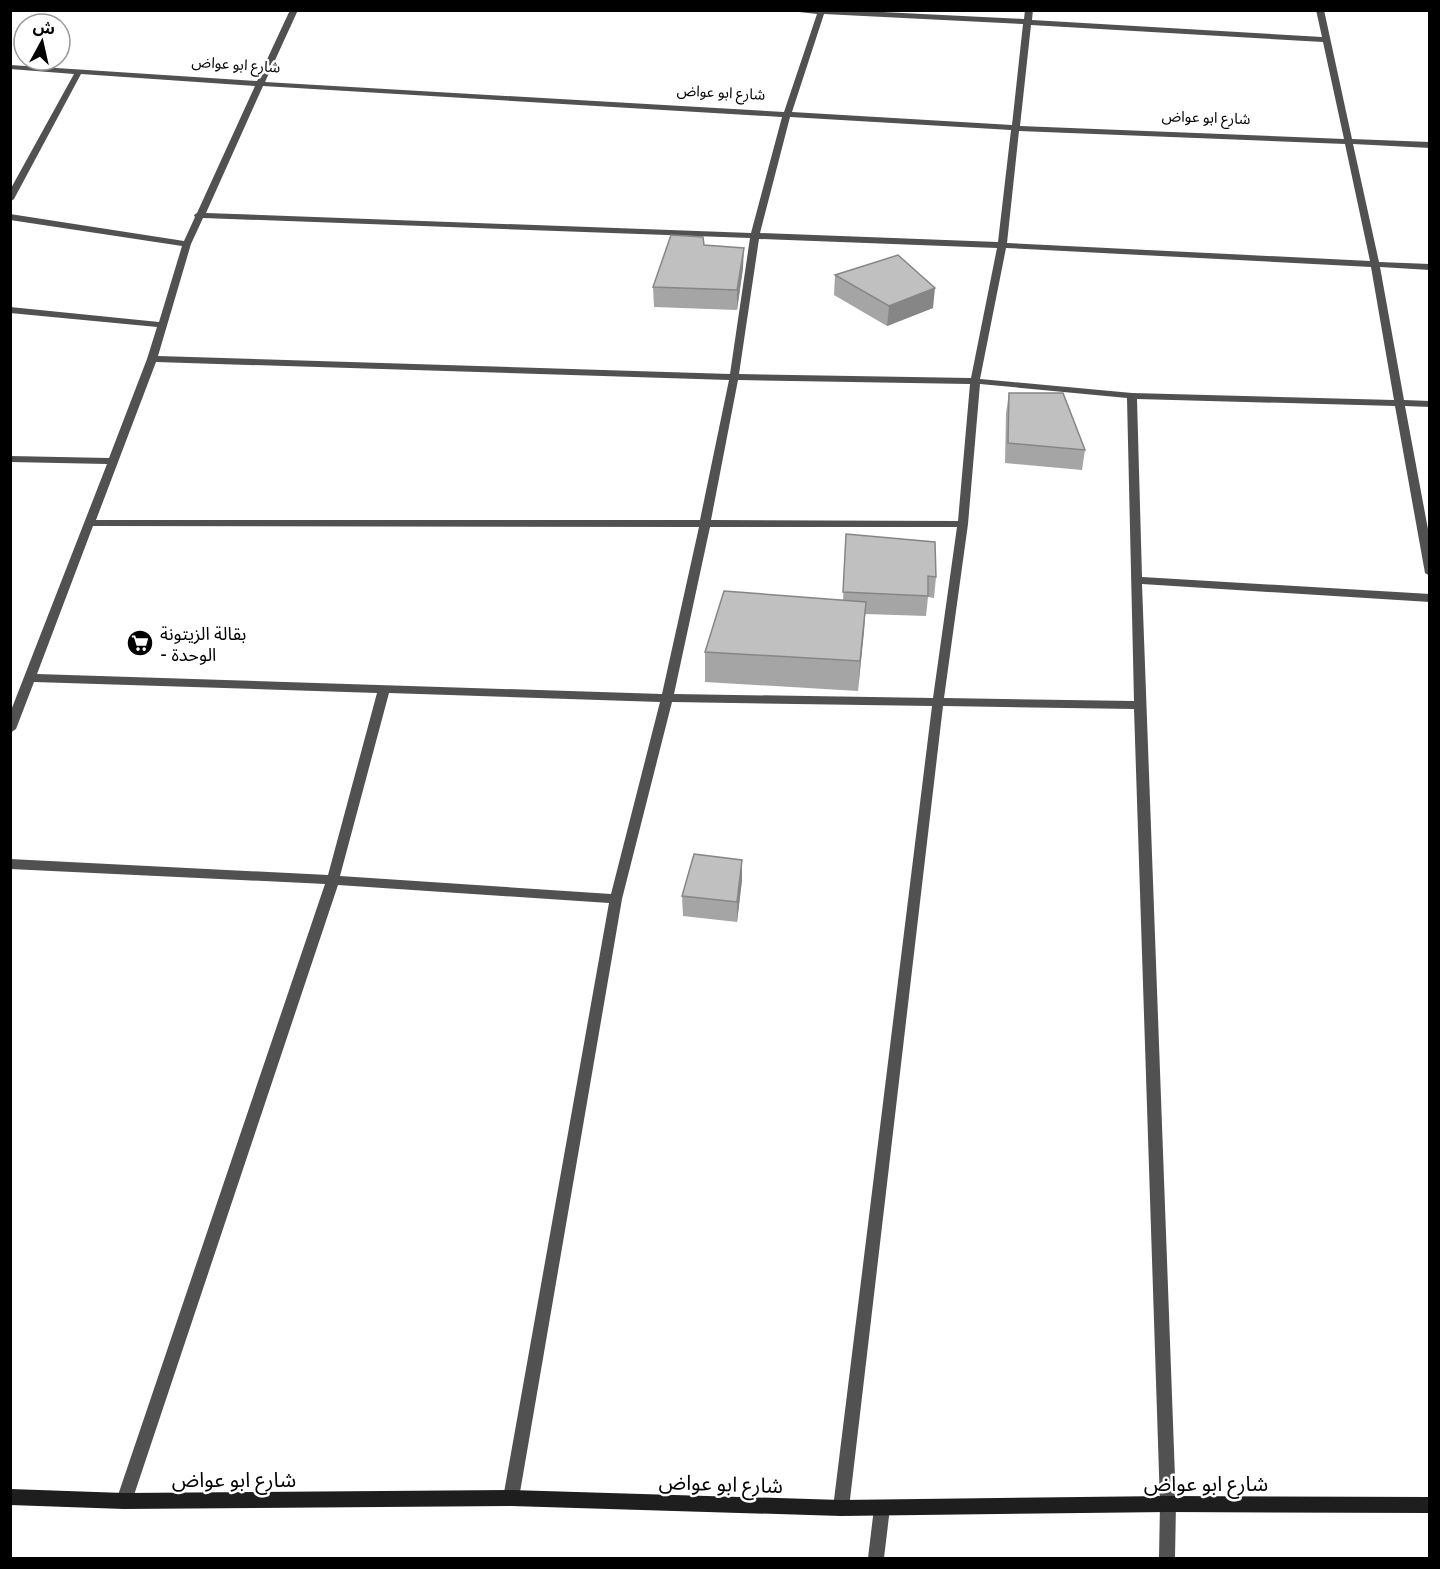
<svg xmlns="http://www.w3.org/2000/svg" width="1440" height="1569" font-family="'IBM Plex Sans','Noto Sans Arabic',sans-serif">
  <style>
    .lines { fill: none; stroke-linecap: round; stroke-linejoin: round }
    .street { fill: #515151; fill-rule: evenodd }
    .secondary { fill: #1e1e1e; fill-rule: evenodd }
    .wall { fill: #a5a5a5 }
    .shaded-wall { fill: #868686 }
    .building { fill: #c0c0c0; stroke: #868686; stroke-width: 1.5 }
    .labels { text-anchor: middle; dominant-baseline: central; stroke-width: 5; stroke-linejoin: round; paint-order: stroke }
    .far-street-label { font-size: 15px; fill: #000; stroke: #fff }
    .poi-label { font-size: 18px; fill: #000; stroke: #fff; text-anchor: start }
    .near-street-label { font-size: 21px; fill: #000; stroke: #fff }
  </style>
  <rect width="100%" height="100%" fill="#fff"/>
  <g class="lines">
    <!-- street -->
    <path class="street" d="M 290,10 L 298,10 L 265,82 L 784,112 L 817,14 L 781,10 L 842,10 L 1024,19 L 1025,10 L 1033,10 L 1032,20 L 1322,37 L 1316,10 L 1324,10 L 1352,139 L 1430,142 L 1430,148 L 1353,144 L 1379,262 L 1430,264 L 1430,270 L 1380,267 L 1404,400 L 1430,401 L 1430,407 L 1405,406 L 1430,540 L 1430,576 L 1425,573 L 1395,406 L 1137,399 L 1142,577 L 1430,594 L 1430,602 L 1142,584 L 1176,1504 L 1175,1558 L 1159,1558 L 1160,1504 L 1134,709 L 943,706 L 849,1508 L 847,1514 L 841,1516 L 835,1514 L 833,1508 L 932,706 L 672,702 L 622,899 L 519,1498 L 517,1503 L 511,1506 L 505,1503 L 503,1498 L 609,903 L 338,885 L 132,1501 L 130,1507 L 124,1509 L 118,1507 L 116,1501 L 325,884 L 10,869 L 10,859 L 328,875 L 377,693 L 34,682 L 16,729 L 10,733 L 10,713 L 107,464 L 10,462 L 10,456 L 109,458 L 147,359 L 157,327 L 10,313 L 10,307 L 159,322 L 182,246 L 10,220 L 10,214 L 184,241 L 195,217 L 194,215 L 197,213 L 255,86 L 81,74 L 14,199 L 10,202 L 10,190 L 74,74 L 10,69 L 10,65 L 257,81 ZM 824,14 L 1023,24 L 1012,125 L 792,112 ZM 1031,25 L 1323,42 L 1344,139 L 1020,126 ZM 263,86 L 782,117 L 751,233 L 206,213 ZM 790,117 L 1011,130 L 998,242 L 760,233 ZM 1019,131 L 1345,144 L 1370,261 L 1007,243 ZM 203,218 L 750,238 L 730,374 L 158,356 L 191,244 ZM 759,239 L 997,248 L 971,378 L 739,374 ZM 1006,248 L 1371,267 L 1394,400 L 1132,393 L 980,379 ZM 156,362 L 729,380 L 700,520 L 96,520 ZM 738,380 L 970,384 L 958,521 L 711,520 ZM 980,384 L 1127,398 L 1134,701 L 944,698 L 968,524 ZM 93,526 L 699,527 L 662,694 L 37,674 ZM 710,527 L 957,527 L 933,698 L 674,694 ZM 389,693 L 660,702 L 611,894 L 340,876 Z
      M 882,1500 L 888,1502 L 890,1508 L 884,1558 L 868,1558 L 874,1508 L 876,1502 Z"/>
    <!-- secondary -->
    <path class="secondary" d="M 10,1489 L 124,1493 L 511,1490 L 841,1500 L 1168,1496 L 1430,1497 L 1430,1513 L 1168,1512 L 841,1516 L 511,1506 L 124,1509 L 10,1505 Z"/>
  </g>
  <!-- wall -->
  <path class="wall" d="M 704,245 L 743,268 L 737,310 L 654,307 L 653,287 Z
    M 835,275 L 933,308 L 887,326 L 834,295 Z
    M 1009,393 L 1085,450 L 1082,470 L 1005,463 L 1006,413 Z
    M 846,534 L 936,577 L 934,598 L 928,597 L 926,616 L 865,614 L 858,691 L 705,682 L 705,652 L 843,601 Z
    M 742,860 L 742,880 L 737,922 L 683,916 L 682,896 Z"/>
  <!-- shaded-wall -->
  <path class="shaded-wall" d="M 744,248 L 743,268 L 737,310 L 737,290 Z
    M 935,288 L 933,308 L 887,326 L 889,306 Z
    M 866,602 L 864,632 L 858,691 L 860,661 Z
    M 742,860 L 742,880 L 737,922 L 737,902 Z"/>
  <!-- building -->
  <path class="building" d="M 671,235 L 703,237 L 704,245 L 744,248 L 737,290 L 653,287 Z
    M 898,255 L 935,288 L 889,306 L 835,275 Z
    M 1009,393 L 1063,393 L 1085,450 L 1008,443 Z
    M 846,534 L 935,542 L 936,577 L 928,576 L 928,596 L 843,592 Z
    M 724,591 L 866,602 L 860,661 L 705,652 Z
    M 694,854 L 742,860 L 737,902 L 682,896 Z"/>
  <!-- icons -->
  <defs>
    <symbol id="supermarket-disc" viewBox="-11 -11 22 22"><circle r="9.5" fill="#000" stroke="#fff"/><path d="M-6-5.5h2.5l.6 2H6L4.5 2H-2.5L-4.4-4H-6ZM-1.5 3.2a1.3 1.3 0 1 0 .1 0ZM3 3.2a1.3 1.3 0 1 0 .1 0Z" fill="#fff"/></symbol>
  </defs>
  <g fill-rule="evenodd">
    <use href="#supermarket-disc" x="125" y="628" width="30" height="30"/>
  </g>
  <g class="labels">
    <!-- far-street labels -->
    <g class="far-street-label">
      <text transform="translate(236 64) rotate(4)">شارع ابو عواض</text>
      <text transform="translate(721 92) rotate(3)">شارع ابو عواض</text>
      <text transform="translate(1206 117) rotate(2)">شارع ابو عواض</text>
    </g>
    <!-- poi labels -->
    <g class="poi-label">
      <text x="160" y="633">بقالة الزيتونة<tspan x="160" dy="21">- الوحدة</tspan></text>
    </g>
    <!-- near-street labels -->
    <g class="near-street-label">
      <text x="234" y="1479">شارع ابو عواض</text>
      <text transform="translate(721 1483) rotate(2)">شارع ابو عواض</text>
      <text x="1206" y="1483">شارع ابو عواض</text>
    </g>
  </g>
  <!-- border -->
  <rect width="1440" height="1569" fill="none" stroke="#000000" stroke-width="24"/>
  <!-- north arrow -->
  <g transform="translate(42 42) rotate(8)"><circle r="28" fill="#ffffff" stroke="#999999" stroke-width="1.5"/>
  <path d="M0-4.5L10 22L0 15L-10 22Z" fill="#000000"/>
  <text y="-9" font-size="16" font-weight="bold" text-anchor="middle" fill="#000000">ش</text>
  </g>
</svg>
